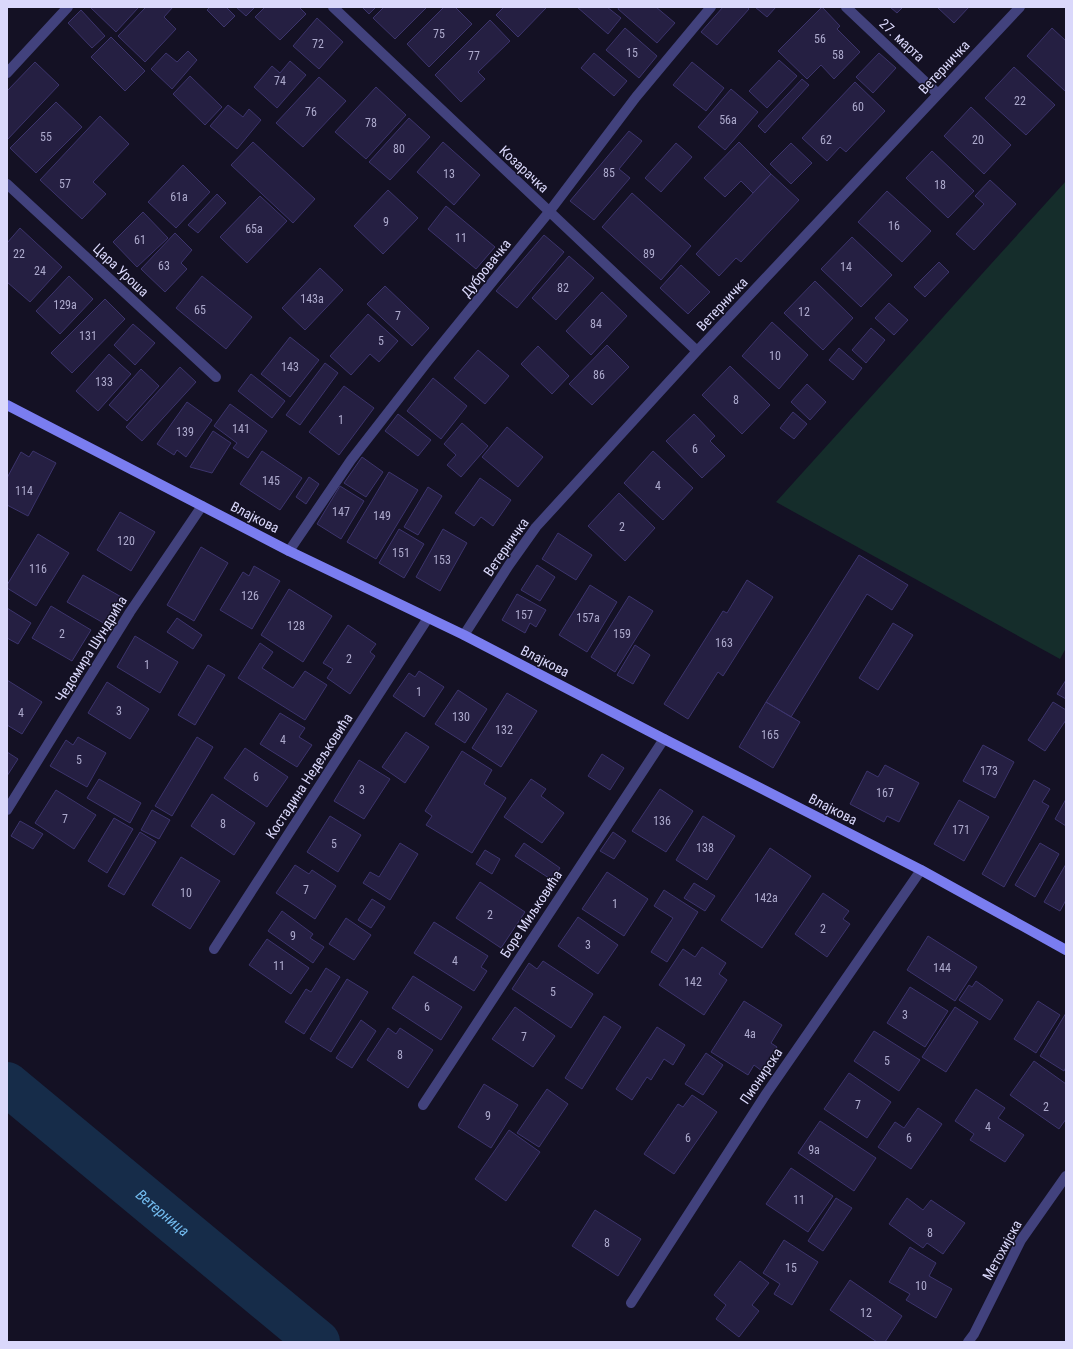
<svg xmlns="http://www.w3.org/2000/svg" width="1073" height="1349" font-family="'Roboto Condensed',sans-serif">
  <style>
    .green { fill: #152d2b }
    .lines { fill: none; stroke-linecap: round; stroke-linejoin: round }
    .river { stroke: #162c49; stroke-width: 44 }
    .building { fill: #251f42; stroke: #3c346c }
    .street { stroke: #42427d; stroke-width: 10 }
    .secondary { stroke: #7a7df0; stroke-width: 10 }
    .labels { text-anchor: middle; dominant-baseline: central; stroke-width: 3; stroke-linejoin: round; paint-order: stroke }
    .number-label { font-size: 12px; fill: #adaacd }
    .street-label { font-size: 14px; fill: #dad8fb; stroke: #141124 }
    .water-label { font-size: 15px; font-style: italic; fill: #72bbef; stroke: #141124 }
  </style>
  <rect width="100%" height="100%" fill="#141124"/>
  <!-- green -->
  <path class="green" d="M 1066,181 L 1066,648 L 1060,659 L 776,502 Z"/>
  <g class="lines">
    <!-- river -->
    <path class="river" id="s1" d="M 7,1084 L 318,1342"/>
  </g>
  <!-- building -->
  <path class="building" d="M 90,7 L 137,7 L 138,8 L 116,32 Z
    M 146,7 L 173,7 L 164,17 L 176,29 L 145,62 L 118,36 Z
    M 210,7 L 226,7 L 235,16 L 224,27 L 207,10 Z
    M 236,7 L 255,7 L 246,16 Z
    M 265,7 L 299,7 L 306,14 L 280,40 L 255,17 Z
    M 362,7 L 376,7 L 369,14 Z
    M 384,7 L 427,7 L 395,39 L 373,18 Z
    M 444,7 L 455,7 L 472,24 L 429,67 L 407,44 Z
    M 504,7 L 545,7 L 546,8 L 518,37 L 496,15 Z
    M 577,7 L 607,7 L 621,18 L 608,34 Z
    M 619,7 L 656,7 L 675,23 L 657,43 L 618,9 Z
    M 723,7 L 747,7 L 749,9 L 717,45 L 701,32 Z
    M 755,7 L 776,7 L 767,17 Z
    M 822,7 L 840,26 L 837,29 L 860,52 L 834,79 L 821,65 L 807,79 L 778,51 Z
    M 890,7 L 903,7 L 897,13 Z
    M 937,7 L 969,7 L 954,23 Z
    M 81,10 L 105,36 L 92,48 L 68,23 Z
    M 317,18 L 343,42 L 319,69 L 293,46 Z
    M 490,20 L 510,41 L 478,72 L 485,79 L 461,102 L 435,75 Z
    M 625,28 L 657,56 L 639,78 L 606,50 Z
    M 1052,28 L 1066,41 L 1066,90 L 1065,91 L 1027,56 Z
    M 111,37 L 145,71 L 125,91 L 91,57 Z
    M 188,51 L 197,60 L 172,89 L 151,69 L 166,53 L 177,62 Z
    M 594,53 L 627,81 L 614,96 L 581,68 Z
    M 879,53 L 896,68 L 873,93 L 856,77 Z
    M 779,60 L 797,76 L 767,108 L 749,91 Z
    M 290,61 L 306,75 L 277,108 L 254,87 L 272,66 L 280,73 Z
    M 35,62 L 59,85 L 7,140 L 7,91 Z
    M 692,62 L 724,88 L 706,111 L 673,85 Z
    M 1014,67 L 1055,105 L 1026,135 L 985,98 Z
    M 190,76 L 222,107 L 205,125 L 173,94 Z
    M 319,77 L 346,101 L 303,147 L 276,123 Z
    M 802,79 L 809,85 L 765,133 L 758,126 Z
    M 855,82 L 885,111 L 846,152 L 840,147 L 827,161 L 802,138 Z
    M 376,87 L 406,115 L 366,159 L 335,132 Z
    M 731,89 L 758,112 L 725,150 L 698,127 Z
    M 56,102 L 82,127 L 36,173 L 10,148 Z
    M 228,105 L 243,117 L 249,109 L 261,120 L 237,149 L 210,126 Z
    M 971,107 L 1011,145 L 984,174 L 944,136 Z
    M 100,116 L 129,144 L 93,182 L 106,194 L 82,219 L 40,180 Z
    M 409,118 L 430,137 L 390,180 L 369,162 Z
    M 629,131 L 642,141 L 619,169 L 630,178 L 594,220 L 570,201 Z
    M 253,142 L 315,199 L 293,223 L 231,165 Z
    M 443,142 L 480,175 L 454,205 L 417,172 Z
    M 739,142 L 771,174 L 753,193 L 741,181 L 725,197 L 704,178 Z
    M 676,143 L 692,157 L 661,192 L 645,178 Z
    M 791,143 L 812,163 L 791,184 L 770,164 Z
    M 932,151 L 974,191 L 948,218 L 906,178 Z
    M 183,165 L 210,192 L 176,228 L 148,202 Z
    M 771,174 L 799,200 L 741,262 L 736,258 L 719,276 L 696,254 Z
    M 990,180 L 1016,204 L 974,250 L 956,234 L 984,204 L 975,196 Z
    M 388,190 L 418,218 L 383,254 L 354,226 Z
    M 887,191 L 931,231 L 902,262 L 858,222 Z
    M 632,193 L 691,246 L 661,280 L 602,227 Z
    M 217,194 L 226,203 L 198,233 L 188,225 Z
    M 260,196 L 287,221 L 247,263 L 220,237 Z
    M 446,206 L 495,247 L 476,269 L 428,229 Z
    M 143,212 L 168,238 L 137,267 L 113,242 Z
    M 20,228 L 62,267 L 30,302 L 7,282 L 7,243 Z
    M 175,233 L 192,250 L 181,263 L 187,269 L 165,292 L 141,269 Z
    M 544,235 L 564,252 L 517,308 L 496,291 Z
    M 852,237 L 892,275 L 861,307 L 821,269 Z
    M 569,256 L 594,278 L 556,320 L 532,298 Z
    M 939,262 L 949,272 L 925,297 L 914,287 Z
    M 681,265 L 710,292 L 688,314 L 660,288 Z
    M 320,268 L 343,290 L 305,330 L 282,308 Z
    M 69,276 L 93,299 L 60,334 L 36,311 Z
    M 202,276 L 252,317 L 226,349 L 176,308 Z
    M 815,281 L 853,318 L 823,350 L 784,313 Z
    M 385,286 L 429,328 L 412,346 L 367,304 Z
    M 602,292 L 627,316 L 591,355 L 566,331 Z
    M 105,299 L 125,319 L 72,373 L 51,353 Z
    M 889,303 L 908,320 L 894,335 L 875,318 Z
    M 368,314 L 398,341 L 379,362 L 370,354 L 351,375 L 330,356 Z
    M 772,322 L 808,355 L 779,389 L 742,356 Z
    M 133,324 L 155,343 L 135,365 L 114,345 Z
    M 871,328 L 885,340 L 866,363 L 852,350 Z
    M 290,337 L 319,360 L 290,397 L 261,374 Z
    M 607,345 L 629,367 L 592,405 L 569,384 Z
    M 538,346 L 569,376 L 552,394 L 521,364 Z
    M 839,348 L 862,368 L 853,380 L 829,360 Z
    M 478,350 L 509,376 L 485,404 L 454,378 Z
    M 109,354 L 131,374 L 98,411 L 76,391 Z
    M 325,363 L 338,373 L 300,425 L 286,415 Z
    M 730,366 L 770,405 L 742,434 L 702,395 Z
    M 180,367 L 196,382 L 142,441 L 126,427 Z
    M 141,369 L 159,386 L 127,421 L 109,405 Z
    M 251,374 L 285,401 L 272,418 L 238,391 Z
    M 433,378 L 467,406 L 441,439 L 407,411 Z
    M 807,384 L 826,402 L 810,420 L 791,402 Z
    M 344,386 L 374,408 L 339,455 L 309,432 Z
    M 187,402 L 212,420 L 186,457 L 177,450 L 174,455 L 157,444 Z
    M 230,404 L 267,431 L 248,458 L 233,448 L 237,443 L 214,426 Z
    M 793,412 L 807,424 L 794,439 L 780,428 Z
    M 398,414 L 431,440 L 418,456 L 385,431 Z
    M 694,414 L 715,436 L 710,441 L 725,456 L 702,478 L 666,441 Z
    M 462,423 L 488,446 L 461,477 L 447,465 L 456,455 L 444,444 Z
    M 507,427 L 543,457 L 518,487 L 482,457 Z
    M 213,431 L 231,443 L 212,473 L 190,467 Z
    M 33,451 L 56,463 L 28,516 L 7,505 L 7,478 L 21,452 L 29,457 Z
    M 262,451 L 302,478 L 280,510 L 240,484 Z
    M 653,451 L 693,488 L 663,520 L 624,483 Z
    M 362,457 L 383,472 L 366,497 L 344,483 Z
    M 389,472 L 418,490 L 376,559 L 347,542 Z
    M 309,477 L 319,484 L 306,504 L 296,497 Z
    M 480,478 L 511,500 L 493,526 L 481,517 L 474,526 L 455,513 Z
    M 340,486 L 364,501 L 341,539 L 317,524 Z
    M 428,487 L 442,496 L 418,535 L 404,527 Z
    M 619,493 L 655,528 L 625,561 L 588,526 Z
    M 120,512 L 155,532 L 131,571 L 97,550 Z
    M 399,529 L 424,544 L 404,578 L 379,563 Z
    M 443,529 L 467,543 L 440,591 L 416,577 Z
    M 558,533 L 592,555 L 576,580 L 542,559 Z
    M 38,534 L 69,553 L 36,606 L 7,588 L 7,585 Z
    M 201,547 L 228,563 L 194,621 L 167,605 Z
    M 859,555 L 908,585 L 892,610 L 867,594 L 791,717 L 766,702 Z
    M 537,565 L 555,577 L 540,601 L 521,590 Z
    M 254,566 L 280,581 L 252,629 L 220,610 L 243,572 L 249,576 Z
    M 83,575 L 123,598 L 107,625 L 67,602 Z
    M 747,580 L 773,597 L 723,676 L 718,672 L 688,719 L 664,704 L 723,611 L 727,613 Z
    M 590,585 L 617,602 L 587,652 L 559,635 Z
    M 289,589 L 332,616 L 303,662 L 261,635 Z
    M 517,594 L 546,610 L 536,627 L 530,623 L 525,633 L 502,620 Z
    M 629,596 L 653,611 L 615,672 L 591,657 Z
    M 51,606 L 91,630 L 72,661 L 32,638 Z
    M 7,608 L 31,623 L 18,644 L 7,638 Z
    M 177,618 L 202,635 L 193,649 L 167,632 Z
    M 893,623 L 913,635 L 878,690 L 859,678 Z
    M 348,625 L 376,644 L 370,652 L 375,656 L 350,694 L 327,678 L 333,669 L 323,663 Z
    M 135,636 L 178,662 L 160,693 L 117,667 Z
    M 260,643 L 273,652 L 262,668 L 293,688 L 305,671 L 327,685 L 305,720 L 238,678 Z
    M 635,645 L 650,655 L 633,684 L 617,675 Z
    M 208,665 L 225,675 L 195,725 L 178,715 Z
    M 419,671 L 444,687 L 424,717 L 393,696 L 409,673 L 415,677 Z
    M 7,680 L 42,702 L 22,734 L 7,725 Z
    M 1066,680 L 1066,699 L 1057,694 Z
    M 107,682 L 149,709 L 130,739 L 88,713 Z
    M 458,690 L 487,709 L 465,743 L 435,724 Z
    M 507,693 L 537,711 L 501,767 L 472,748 Z
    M 766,702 L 800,722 L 773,768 L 739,747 Z
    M 1053,702 L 1066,710 L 1066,720 L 1045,751 L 1028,740 Z
    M 280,713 L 305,728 L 299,737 L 312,745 L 297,767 L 260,744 Z
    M 406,732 L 429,747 L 405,783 L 382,767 Z
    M 78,737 L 106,753 L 87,787 L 50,766 L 66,740 L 73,745 Z
    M 197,737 L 213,747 L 172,816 L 155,806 Z
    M 983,745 L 1014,762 L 995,798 L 963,781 Z
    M 245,748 L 288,777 L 267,807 L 224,778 Z
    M 462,751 L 492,770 L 484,784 L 506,798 L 472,853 L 426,825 L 432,816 L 425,811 Z
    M 7,752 L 18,759 L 7,776 Z
    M 602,754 L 624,768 L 610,790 L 588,776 Z
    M 359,760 L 390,779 L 364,819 L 334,801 Z
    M 885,765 L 919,783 L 899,822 L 887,816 L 884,822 L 850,804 L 867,771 L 878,777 Z
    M 99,779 L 141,803 L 130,823 L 87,798 Z
    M 531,779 L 546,789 L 541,796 L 564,813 L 542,843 L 504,817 Z
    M 1034,780 L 1050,789 L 1042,802 L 1049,806 L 1004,887 L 982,874 Z
    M 660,789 L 693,811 L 666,852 L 632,831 Z
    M 56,790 L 96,815 L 74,849 L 35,823 Z
    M 212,794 L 255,823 L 234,855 L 191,826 Z
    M 1066,799 L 1066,826 L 1055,819 Z
    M 959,800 L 989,817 L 964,861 L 934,844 Z
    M 152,810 L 170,820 L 159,839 L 141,830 Z
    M 330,816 L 361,835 L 338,872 L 307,852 Z
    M 703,816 L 735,836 L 707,880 L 676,860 Z
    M 114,818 L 133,829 L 107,873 L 88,861 Z
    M 20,821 L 43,834 L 33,849 L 11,836 Z
    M 140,832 L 156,842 L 124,895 L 108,886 Z
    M 613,832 L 626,841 L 614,859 L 600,851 Z
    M 400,843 L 418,854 L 390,900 L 363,883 L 370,872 L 379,877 Z
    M 524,843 L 560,868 L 552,880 L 515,856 Z
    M 1040,843 L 1059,854 L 1035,897 L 1015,885 Z
    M 770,848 L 811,876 L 762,948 L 721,920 Z
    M 485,850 L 500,859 L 492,874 L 476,864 Z
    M 181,857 L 220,881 L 190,929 L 152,905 Z
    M 1066,864 L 1066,900 L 1060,911 L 1044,902 Z
    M 295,865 L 309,874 L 312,870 L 336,886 L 315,919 L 276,893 Z
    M 607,872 L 648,899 L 624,936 L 582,909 Z
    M 480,882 L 525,912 L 501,948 L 456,918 Z
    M 694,883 L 715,896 L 705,911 L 684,898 Z
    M 664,890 L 698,912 L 667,962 L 651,952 L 673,918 L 654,906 Z
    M 823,893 L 849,911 L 843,919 L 850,924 L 827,957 L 795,934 Z
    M 372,899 L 385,907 L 371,928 L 358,920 Z
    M 282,911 L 313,934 L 310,938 L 324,947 L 313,963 L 268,931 Z
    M 578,917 L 618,945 L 598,974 L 558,946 Z
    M 346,918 L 371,935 L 354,960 L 329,944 Z
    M 434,922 L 488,956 L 481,967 L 487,971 L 474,991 L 414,953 Z
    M 928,936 L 977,967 L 955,1001 L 907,970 Z
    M 267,939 L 309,968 L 291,994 L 249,965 Z
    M 702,947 L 726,963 L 719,974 L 727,980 L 704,1015 L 659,985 L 683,949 L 695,957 Z
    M 543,961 L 593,994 L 571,1028 L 512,989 L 529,963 L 537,969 Z
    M 326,968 L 340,977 L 304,1034 L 285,1022 L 306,989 L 311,992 Z
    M 413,976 L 462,1007 L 441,1040 L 392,1008 Z
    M 347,979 L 368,992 L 331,1052 L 310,1039 Z
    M 976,981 L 1003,1000 L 990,1020 L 959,1000 L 969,985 L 972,987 Z
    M 910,987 L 948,1011 L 925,1047 L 887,1023 Z
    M 744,1001 L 782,1025 L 771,1043 L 777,1047 L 762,1071 L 754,1065 L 748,1075 L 711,1052 Z
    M 1038,1001 L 1060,1015 L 1036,1053 L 1014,1039 Z
    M 515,1007 L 555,1036 L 533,1067 L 492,1039 Z
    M 955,1007 L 978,1022 L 946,1072 L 922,1057 Z
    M 1066,1013 L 1066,1067 L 1064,1071 L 1040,1056 Z
    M 604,1016 L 621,1027 L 582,1089 L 565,1078 Z
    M 361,1020 L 376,1031 L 352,1068 L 336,1058 Z
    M 657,1027 L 685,1045 L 673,1065 L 664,1059 L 651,1080 L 647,1077 L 632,1100 L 616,1089 Z
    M 388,1028 L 396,1034 L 400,1028 L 433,1050 L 408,1088 L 367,1060 Z
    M 874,1031 L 920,1060 L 899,1091 L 854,1061 Z
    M 706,1053 L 723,1065 L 703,1095 L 685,1084 Z
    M 1034,1061 L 1066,1084 L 1066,1119 L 1059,1129 L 1010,1095 Z
    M 849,1073 L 891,1102 L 867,1138 L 824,1109 Z
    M 484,1084 L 518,1105 L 491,1148 L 458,1127 Z
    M 547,1089 L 568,1104 L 539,1147 L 517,1133 Z
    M 976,1089 L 1005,1108 L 998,1118 L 1024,1135 L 1005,1162 L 970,1140 L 974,1134 L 955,1121 Z
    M 692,1095 L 717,1112 L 674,1174 L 644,1154 L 678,1104 L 683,1107 Z
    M 918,1108 L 942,1124 L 911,1169 L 878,1147 L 895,1122 L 904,1128 Z
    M 820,1121 L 876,1158 L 854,1191 L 798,1153 Z
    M 509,1130 L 540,1152 L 506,1201 L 475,1179 Z
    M 791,1168 L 833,1196 L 808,1232 L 766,1204 Z
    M 836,1198 L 852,1208 L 823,1251 L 808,1241 Z
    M 907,1198 L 923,1210 L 931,1200 L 965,1223 L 943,1254 L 927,1243 L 923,1248 L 889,1224 Z
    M 595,1210 L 641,1239 L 618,1276 L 572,1246 Z
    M 784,1240 L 818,1262 L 792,1305 L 774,1294 L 780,1284 L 763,1273 Z
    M 910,1247 L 936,1263 L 929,1276 L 952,1289 L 936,1318 L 906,1300 L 910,1294 L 889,1282 Z
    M 740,1261 L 769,1283 L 752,1305 L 759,1311 L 739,1337 L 716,1319 L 726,1305 L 714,1295 Z
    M 850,1280 L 902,1316 L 885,1342 L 877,1342 L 830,1310 Z"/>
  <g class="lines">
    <!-- street -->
    <path class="street" d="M 333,7 L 697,351
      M 846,7 L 938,94
      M 7,73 L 68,7
      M 7,184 L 216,377
      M 289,551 L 351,460 L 428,361 L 549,212 L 636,97 L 711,7
      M 464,635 L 509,565 L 536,527 L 697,351 L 1020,7
      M 7,810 L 130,612 L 202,506
      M 214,949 L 428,618
      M 423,1105 L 664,739
      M 631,1303 L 766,1094 L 921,870
      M 968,1342 L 974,1334 L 1021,1240 L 1066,1176"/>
    <!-- secondary -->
    <path class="secondary" d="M 7,405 L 289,551 L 464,635 L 664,739 L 921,870 L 1066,950"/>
  </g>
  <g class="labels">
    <!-- number labels -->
    <g class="number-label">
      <text x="439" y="34">75</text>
      <text x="820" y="39">56</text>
      <text x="318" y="44">72</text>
      <text x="632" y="53">15</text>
      <text x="838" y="55">58</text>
      <text x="474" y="56">77</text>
      <text x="280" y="81">74</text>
      <text x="1020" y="101">22</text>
      <text x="858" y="107">60</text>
      <text x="311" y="112">76</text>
      <text x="728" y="120">56a</text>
      <text x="371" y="123">78</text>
      <text x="46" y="137">55</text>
      <text x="826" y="140">62</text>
      <text x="978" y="140">20</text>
      <text x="399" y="149">80</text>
      <text x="609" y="173">85</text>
      <text x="449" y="174">13</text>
      <text x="65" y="184">57</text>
      <text x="940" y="185">18</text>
      <text x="179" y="197">61a</text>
      <text x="386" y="222">9</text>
      <text x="894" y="226">16</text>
      <text x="254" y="229">65a</text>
      <text x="461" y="238">11</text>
      <text x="140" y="240">61</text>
      <text x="19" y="254">22</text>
      <text x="649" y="254">89</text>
      <text x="164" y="266">63</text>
      <text x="846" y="267">14</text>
      <text x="40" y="271">24</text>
      <text x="563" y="288">82</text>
      <text x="312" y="299">143a</text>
      <text x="65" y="305">129a</text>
      <text x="200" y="310">65</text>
      <text x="804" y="312">12</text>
      <text x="398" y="316">7</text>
      <text x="596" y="324">84</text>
      <text x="88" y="336">131</text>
      <text x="381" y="341">5</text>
      <text x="775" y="356">10</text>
      <text x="290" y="367">143</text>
      <text x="599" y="375">86</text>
      <text x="104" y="382">133</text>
      <text x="736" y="400">8</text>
      <text x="341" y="420">1</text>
      <text x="241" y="429">141</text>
      <text x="185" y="432">139</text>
      <text x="695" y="449">6</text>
      <text x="271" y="481">145</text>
      <text x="658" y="486">4</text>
      <text x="24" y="491">114</text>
      <text x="341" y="512">147</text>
      <text x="382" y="516">149</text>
      <text x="622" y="527">2</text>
      <text x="126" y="541">120</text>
      <text x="401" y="553">151</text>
      <text x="442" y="560">153</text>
      <text x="38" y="569">116</text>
      <text x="250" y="596">126</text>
      <text x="524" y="615">157</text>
      <text x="588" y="618">157a</text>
      <text x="296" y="626">128</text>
      <text x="62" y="634">2</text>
      <text x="622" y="634">159</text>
      <text x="724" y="643">163</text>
      <text x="349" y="659">2</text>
      <text x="147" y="665">1</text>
      <text x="419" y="692">1</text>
      <text x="119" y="711">3</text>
      <text x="21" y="713">4</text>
      <text x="461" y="717">130</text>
      <text x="504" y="730">132</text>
      <text x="770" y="735">165</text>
      <text x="283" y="740">4</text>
      <text x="79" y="760">5</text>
      <text x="989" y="771">173</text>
      <text x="256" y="777">6</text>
      <text x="362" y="790">3</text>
      <text x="885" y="793">167</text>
      <text x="65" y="819">7</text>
      <text x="662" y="821">136</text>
      <text x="223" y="824">8</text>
      <text x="961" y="830">171</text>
      <text x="334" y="844">5</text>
      <text x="705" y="848">138</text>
      <text x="306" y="890">7</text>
      <text x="186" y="893">10</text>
      <text x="766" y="898">142a</text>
      <text x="615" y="904">1</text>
      <text x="490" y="915">2</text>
      <text x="823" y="929">2</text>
      <text x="293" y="936">9</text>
      <text x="588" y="945">3</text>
      <text x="455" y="961">4</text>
      <text x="279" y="966">11</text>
      <text x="942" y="968">144</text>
      <text x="693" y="982">142</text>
      <text x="553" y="992">5</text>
      <text x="427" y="1007">6</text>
      <text x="905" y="1015">3</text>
      <text x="750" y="1034">4a</text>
      <text x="524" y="1037">7</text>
      <text x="400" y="1055">8</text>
      <text x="887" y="1061">5</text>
      <text x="858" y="1105">7</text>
      <text x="1046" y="1107">2</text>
      <text x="488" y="1116">9</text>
      <text x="988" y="1127">4</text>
      <text x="688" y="1138">6</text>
      <text x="909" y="1138">6</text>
      <text x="814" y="1150">9a</text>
      <text x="799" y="1200">11</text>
      <text x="930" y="1233">8</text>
      <text x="607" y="1243">8</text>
      <text x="791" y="1268">15</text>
      <text x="921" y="1286">10</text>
      <text x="866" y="1313">12</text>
    </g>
    <!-- street labels -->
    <g class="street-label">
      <text transform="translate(902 40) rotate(43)">27. марта</text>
      <text transform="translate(944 67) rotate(-47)">Ветерничка</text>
      <text transform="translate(524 169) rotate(43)">Козарачка</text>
      <text transform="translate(486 268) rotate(-51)">Дубровачка</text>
      <text transform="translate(121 270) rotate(43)">Цара Уроша</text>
      <text transform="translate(722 304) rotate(-47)">Ветерничка</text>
      <text transform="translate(255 517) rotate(27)">Влајкова</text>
      <text transform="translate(506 547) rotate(-55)">Ветерничка</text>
      <text transform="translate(91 649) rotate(-58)">Чедомира Шундрића</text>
      <text transform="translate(545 661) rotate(27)">Влајкова</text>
      <text transform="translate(309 776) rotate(-57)">Костадина Недељковића</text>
      <text transform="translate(833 809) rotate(27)">Влајкова</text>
      <text transform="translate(531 914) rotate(-57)">Боре Миљковића</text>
      <text transform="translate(761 1076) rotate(-56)">Пионирска</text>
      <text transform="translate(1002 1250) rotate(-61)">Метохијска</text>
    </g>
    <!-- water labels -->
    <g class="water-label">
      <text stroke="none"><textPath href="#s1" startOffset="202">Ветерница</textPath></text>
    </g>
  </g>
  <!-- border -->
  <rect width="1073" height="1349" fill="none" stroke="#dad8fb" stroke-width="16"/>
</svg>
